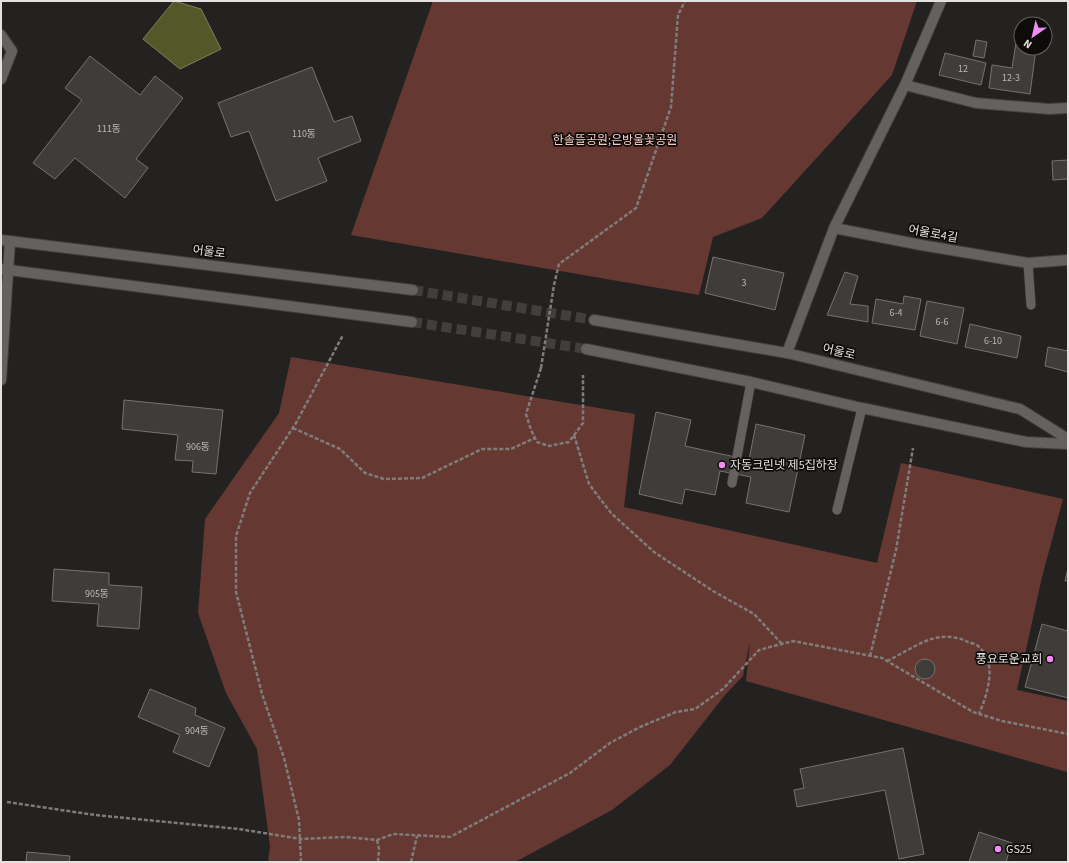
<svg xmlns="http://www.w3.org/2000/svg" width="1069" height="863" font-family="'Source Sans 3','Noto Sans KR',sans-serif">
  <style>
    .green { fill: #663832 }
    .water { fill: #545727; stroke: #7f815e }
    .building { fill: #3f3c3a; stroke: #767271 }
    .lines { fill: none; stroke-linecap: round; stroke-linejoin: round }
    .secondary-tunnel { stroke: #413f3d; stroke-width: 10; stroke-dasharray: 10 5; stroke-linecap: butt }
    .lane-casing { stroke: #403f3d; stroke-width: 10 }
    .street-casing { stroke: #403f3d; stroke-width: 12 }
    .secondary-casing { stroke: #403f3d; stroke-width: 12 }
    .path { stroke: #7f7d7b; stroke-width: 2.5; stroke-dasharray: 4 2; stroke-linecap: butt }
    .lane { stroke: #64625f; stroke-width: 9 }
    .street { stroke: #64625f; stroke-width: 10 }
    .secondary { stroke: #64625f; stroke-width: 10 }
    .path-bridge { stroke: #7f7d7b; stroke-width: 2.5; stroke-dasharray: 4 2; stroke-linecap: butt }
    .poi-dot { fill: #f18bf5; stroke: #0d0c0b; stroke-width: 1.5 }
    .labels { text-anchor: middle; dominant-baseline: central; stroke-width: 3.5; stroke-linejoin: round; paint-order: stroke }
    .number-label { font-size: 10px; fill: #bab8b6 }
    .park-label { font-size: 12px; fill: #fcc9c1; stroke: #0d0c0b }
    .street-label { font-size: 12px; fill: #e3e2e0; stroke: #0d0c0b }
    .poi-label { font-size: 12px; fill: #e3e2e0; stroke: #0d0c0b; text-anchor: start }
  </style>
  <rect width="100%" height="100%" fill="#242220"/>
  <!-- green -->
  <path class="green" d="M 433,1 L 917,1 L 892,75 L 762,218 L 713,237 L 699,295 L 351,235 Z
    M 291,357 L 635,414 L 624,507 L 877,563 L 901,463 L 1063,499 L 1042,577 L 1017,690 L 1068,701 L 1068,770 L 1067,772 L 746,681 L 750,641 L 743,676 L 725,695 L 670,765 L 612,810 L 515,862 L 268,862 L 270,846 L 257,749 L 226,693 L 198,613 L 205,519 L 279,413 Z"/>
  <!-- water -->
  <path class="water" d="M 174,1 L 201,9 L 221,49 L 180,69 L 143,39 Z"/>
  <!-- building -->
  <path class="building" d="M 976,40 L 987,42 L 984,58 L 973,56 Z
    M 1016,43 L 1021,43 L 1021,48 L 1036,48 L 1030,94 L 989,88 L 992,65 L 1012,68 Z
    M 945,53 L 986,63 L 981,85 L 939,75 Z
    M 90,56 L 140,95 L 155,76 L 183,98 L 136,159 L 148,168 L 125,198 L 75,158 L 55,179 L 33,163 L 82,100 L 65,88 Z
    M 312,67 L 334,122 L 352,116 L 361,141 L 318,158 L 327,181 L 276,201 L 249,131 L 231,137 L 218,103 Z
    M 1068,160 L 1068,179 L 1053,180 L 1052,161 Z
    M 713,257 L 784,273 L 775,310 L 705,293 Z
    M 845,272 L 858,276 L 850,304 L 868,306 L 868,322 L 827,315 Z
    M 904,296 L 921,299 L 915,330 L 872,323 L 876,299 L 903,304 Z
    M 927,301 L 964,308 L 957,344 L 920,336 Z
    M 970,324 L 1021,336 L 1017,358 L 965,347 Z
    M 1048,347 L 1068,351 L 1068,372 L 1045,366 Z
    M 124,400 L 223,410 L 216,474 L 192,472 L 193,461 L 175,460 L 178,435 L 122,429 Z
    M 656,412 L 691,420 L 685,446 L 749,460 L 756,424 L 805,435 L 789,512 L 746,503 L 751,477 L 720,471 L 715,495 L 685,489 L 682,504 L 639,494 Z
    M 1068,568 L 1068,581 L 1065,581 Z
    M 54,569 L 109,573 L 109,585 L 142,587 L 139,629 L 97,626 L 99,604 L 52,601 Z
    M 1042,624 L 1068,631 L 1068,698 L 1025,687 Z
    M915 669a10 10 0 1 1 20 0a10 10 0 1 1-20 0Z
    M 150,689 L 196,708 L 195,715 L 225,728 L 209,767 L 173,752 L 180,735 L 138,717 Z
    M 903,748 L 924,854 L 899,859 L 885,790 L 797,807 L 794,790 L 804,788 L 800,769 Z
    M 979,832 L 1012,843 L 1006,862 L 969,862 Z
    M 27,852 L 70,856 L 69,862 L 26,862 Z"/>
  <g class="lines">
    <!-- secondary-tunnel -->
    <path class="secondary-tunnel" d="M 413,290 L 594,320
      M 412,322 L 586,349"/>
    <defs>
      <path id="lane" d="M 1028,263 L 1031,305
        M 732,483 L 751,382
        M 837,510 L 862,408"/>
      <path id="street" d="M 1,35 L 12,51 L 1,79
        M 905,85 L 976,103 L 1049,109 L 1068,108
        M 834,228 L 921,245 L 1028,263 L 1068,260
        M 787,353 L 834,228 L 905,85 L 941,1
        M 1,380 L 10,241"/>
      <path id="secondary" d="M 1,240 L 413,290
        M 1,269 L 412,322
        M 594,320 L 787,353 L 1020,409 L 1068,439
        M 586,349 L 751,382 L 862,408 L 1026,442 L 1068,444"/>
    </defs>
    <!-- lane casing -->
    <use href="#lane" class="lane-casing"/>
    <!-- street casing -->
    <use href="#street" class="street-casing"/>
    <!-- secondary casing -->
    <use href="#secondary" class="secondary-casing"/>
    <!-- path -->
    <path class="path" d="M 554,285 L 559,264 L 636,208 L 671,107 L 678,15 L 685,1
      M 541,368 L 526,414 L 531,430 L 537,442 L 549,446 L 569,442 L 583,423 L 583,375
      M 293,428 L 340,449 L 365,473 L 384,479 L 422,478 L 482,449 L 511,449 L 535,438
      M 574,435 L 589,484 L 611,513 L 654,552 L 713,591 L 754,614 L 782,644
      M 870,656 L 896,550 L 913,448
      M 887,661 C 904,653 923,639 941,637 C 949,636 961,638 968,642 C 971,643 977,644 979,647 C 998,663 987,695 979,714
      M 7,802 L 95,815 L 239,829 L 301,839 L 346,837 L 377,840 L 393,834 L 450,837 L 570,773 L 610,743 L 640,727 L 676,712 L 695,709 L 723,689 L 759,650 L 793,641 L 882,658 L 973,712 L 1002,721 L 1068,734
      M 377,840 L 379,849 L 378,862
      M 301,862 L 299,820 L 284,758 L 262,694 L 236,592 L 236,536 L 250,493 L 296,423 L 343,335
      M 411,862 L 417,836"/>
    <!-- lane -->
    <use href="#lane" class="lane"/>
    <!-- street -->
    <use href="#street" class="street"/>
    <!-- secondary -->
    <use href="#secondary" class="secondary"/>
    <!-- path-bridge -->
    <path class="path-bridge" d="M 541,368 L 554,285"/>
  </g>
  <!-- markers -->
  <g class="poi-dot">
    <circle cx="722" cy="465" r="4"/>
    <circle cx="1050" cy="659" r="4"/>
    <circle cx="998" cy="849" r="4"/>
  </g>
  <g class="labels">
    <!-- number labels -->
    <g class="number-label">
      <text x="963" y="69">12</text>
      <text x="1011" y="78">12-3</text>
      <text x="109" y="129">111동</text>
      <text x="304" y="134">110동</text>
      <text x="744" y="283">3</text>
      <text x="896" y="313">6-4</text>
      <text x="942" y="322">6-6</text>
      <text x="993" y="341">6-10</text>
      <text x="198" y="447">906동</text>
      <text x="97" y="594">905동</text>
      <text x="197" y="731">904동</text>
    </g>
    <!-- park labels -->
    <g class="park-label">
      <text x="615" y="140">한솔뜰공원;은방울꽃공원</text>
    </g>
    <!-- street labels -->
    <g class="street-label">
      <text transform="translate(933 234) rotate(10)">어울로4길</text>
      <text transform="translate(209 252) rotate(7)">어울로</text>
      <text transform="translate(839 352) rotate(13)">어울로</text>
    </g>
    <!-- poi labels -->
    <g class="poi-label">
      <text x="730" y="465">자동크린넷 제5집하장</text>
      <text x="1042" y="659" text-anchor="end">풍요로운교회</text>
      <text x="1006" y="849">GS25</text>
    </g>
  </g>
  <!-- border -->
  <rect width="1069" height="863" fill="none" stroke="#e3e2e0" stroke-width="4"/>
  <!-- north arrow -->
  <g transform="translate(1033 36) rotate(214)"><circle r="19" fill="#0d0c0b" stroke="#636260"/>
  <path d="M0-3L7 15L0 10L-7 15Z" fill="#f18bf5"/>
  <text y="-6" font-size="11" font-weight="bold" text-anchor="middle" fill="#e3e2e0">N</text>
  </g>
</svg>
